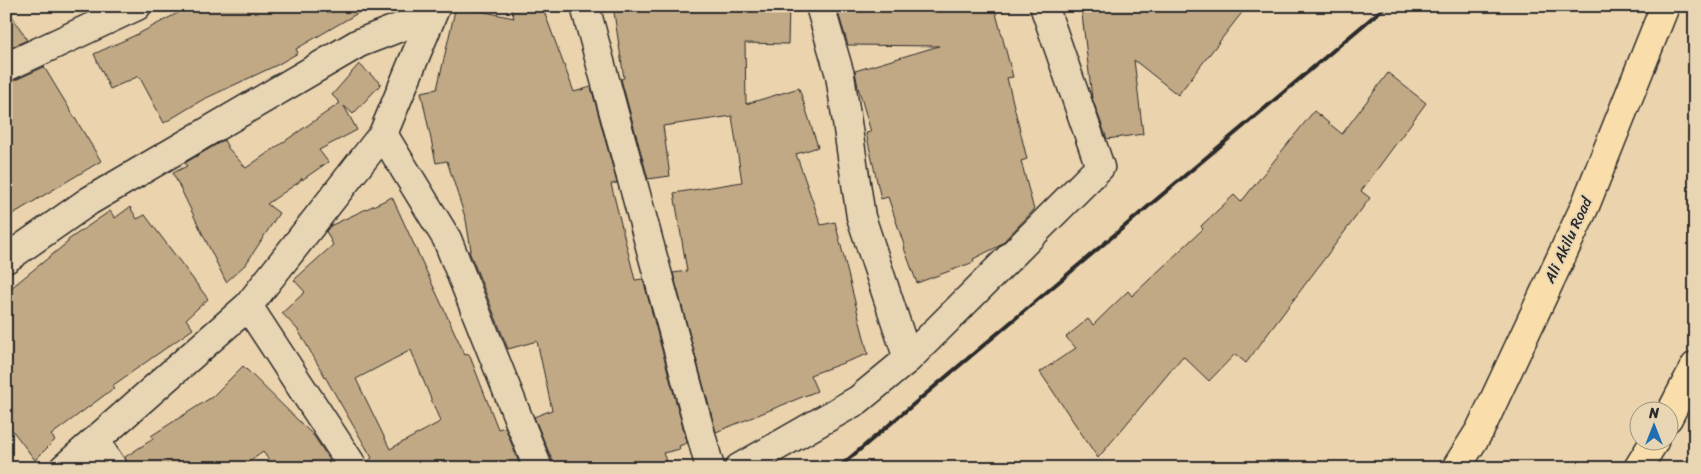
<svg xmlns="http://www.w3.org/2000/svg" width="1701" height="474" font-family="Sriracha,sans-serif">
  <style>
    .building { fill: #c2a985; stroke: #2b2b2b; fill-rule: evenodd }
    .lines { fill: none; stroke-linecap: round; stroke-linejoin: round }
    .minor-casing { stroke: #2b2b2b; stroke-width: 31 }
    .primary-casing { stroke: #2b2b2b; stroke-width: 31 }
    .minor { stroke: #e8d5b3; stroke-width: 28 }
    .primary { stroke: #f9deab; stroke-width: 28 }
    .rail { stroke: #2b2b2b; stroke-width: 4 }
    .labels { text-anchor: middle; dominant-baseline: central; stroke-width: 4; stroke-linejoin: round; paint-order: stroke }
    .street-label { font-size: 15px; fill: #2b2b2b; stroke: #e8d5b3 }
  </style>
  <rect width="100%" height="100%" fill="#ead3ad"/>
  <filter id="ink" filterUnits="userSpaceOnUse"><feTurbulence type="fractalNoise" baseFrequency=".02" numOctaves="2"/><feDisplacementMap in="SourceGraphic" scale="10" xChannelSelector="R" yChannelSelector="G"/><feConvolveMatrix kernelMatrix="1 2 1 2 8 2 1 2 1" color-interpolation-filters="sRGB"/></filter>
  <g filter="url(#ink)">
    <!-- building -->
    <path class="building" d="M 6,6 L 27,40 L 6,50 Z
      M 191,6 L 370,6 L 296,49 L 298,53 L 277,65 L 202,100 L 164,123 L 139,76 L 110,89 L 94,54 L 138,34 Z
      M 456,6 L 514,18 L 510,6 L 542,6 L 574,92 L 591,87 L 617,183 L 611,184 L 635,280 L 643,279 L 687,443 L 679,446 L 680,449 L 663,453 L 669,468 L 553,468 L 553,462 L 534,417 L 552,410 L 537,341 L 508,349 L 469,251 L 471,250 L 466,220 L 447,161 L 436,163 L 421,92 L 437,89 Z
      M 613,6 L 789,6 L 788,44 L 745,43 L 746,104 L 799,88 L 818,147 L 796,154 L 821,225 L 835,222 L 868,354 L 810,375 L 817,391 L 716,432 L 673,273 L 687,271 L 674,193 L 742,182 L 732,116 L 663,126 L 670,176 L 648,179 L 621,79 L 624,78 Z
      M 836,6 L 994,6 L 1013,77 L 1007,78 L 1027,159 L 1021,161 L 1034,210 L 999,246 L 973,259 L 974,262 L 917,283 L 904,248 L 905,248 L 888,197 L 881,199 L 866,133 L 871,132 L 858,87 L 855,71 L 939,46 L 848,45 Z
      M 1081,6 L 1247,6 L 1178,95 L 1134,60 L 1143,134 L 1107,139 L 1092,98 Z
      M 359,64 L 381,84 L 353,114 L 344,106 L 357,130 L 319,150 L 328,162 L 302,180 L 302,178 L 299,182 L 267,204 L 279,213 L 246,264 L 226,282 L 173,173 L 187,166 L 185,163 L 224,140 L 228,148 L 246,168 L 340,103 L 332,95 Z
      M 44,67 L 101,161 L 6,218 L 6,82 L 13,81 Z
      M 1388,73 L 1426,103 L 1361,191 L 1370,198 L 1246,363 L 1235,354 L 1209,381 L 1183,356 L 1098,458 L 1040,372 L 1076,348 L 1066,337 L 1088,319 L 1093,325 L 1128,291 L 1132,296 L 1203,229 L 1201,226 L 1234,195 L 1241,202 L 1314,111 L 1342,134 Z
      M 392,197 L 465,355 L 469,354 L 498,429 L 505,427 L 521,468 L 370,468 L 368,461 L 372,458 L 298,330 L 282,313 L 305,292 L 294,280 L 333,245 L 326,231 L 330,226 ZM 411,350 L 440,421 L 438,423 L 390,449 L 356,379 Z
      M 130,207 L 137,219 L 145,215 L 208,299 L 186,319 L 193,329 L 112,386 L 114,388 L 51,435 L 55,440 L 35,460 L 6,422 L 6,292 L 68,242 L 68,240 L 110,211 L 115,218 Z
      M 243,366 L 314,436 L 335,468 L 275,468 L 263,452 L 240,468 L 129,468 L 125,457 L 153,439 L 151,436 L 212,397 Z"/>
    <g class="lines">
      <defs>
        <path id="minor" d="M 585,6 L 710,468
          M 820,6 L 840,75 L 861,217 L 908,359
          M 6,67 L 137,6
          M 383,134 L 447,239 L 538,468
          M 6,259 L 89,201 L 359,43 L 432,15
          M 248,306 L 354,468
          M 95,441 L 113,468
          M 64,468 L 248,306 L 383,134 L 436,6
          M 739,468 L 858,400 L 908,359 L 1100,167 L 1044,6"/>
        <path id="primary" d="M 1668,418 L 1695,366
          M 1456,468 L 1480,430 L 1585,206 L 1665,6
          M 1638,468 L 1654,442"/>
      </defs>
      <!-- minor casing -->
      <use href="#minor" class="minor-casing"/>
      <!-- primary casing -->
      <use href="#primary" class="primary-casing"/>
      <!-- minor -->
      <use href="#minor" class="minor"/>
      <!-- primary -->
      <use href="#primary" class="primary"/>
      <!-- rail -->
      <path class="rail" d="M 838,468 L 1386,6"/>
    </g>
  </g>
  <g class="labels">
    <!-- street labels -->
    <g class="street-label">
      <text transform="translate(1568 240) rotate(-65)">Ali Akilu Road</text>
    </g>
  </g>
  <!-- margin -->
  <rect width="1701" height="474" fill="none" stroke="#e8d5b3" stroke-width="25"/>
  <rect x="12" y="12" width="1676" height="449" fill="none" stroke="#2b2b2b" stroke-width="2" filter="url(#ink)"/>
  <!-- north arrow -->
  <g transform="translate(1654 426)"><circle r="24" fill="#e8d5b3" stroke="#9c917d"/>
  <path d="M0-4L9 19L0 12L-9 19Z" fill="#1f6fb2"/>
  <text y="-8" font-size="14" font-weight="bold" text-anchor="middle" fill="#2b2b2b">N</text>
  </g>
</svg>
